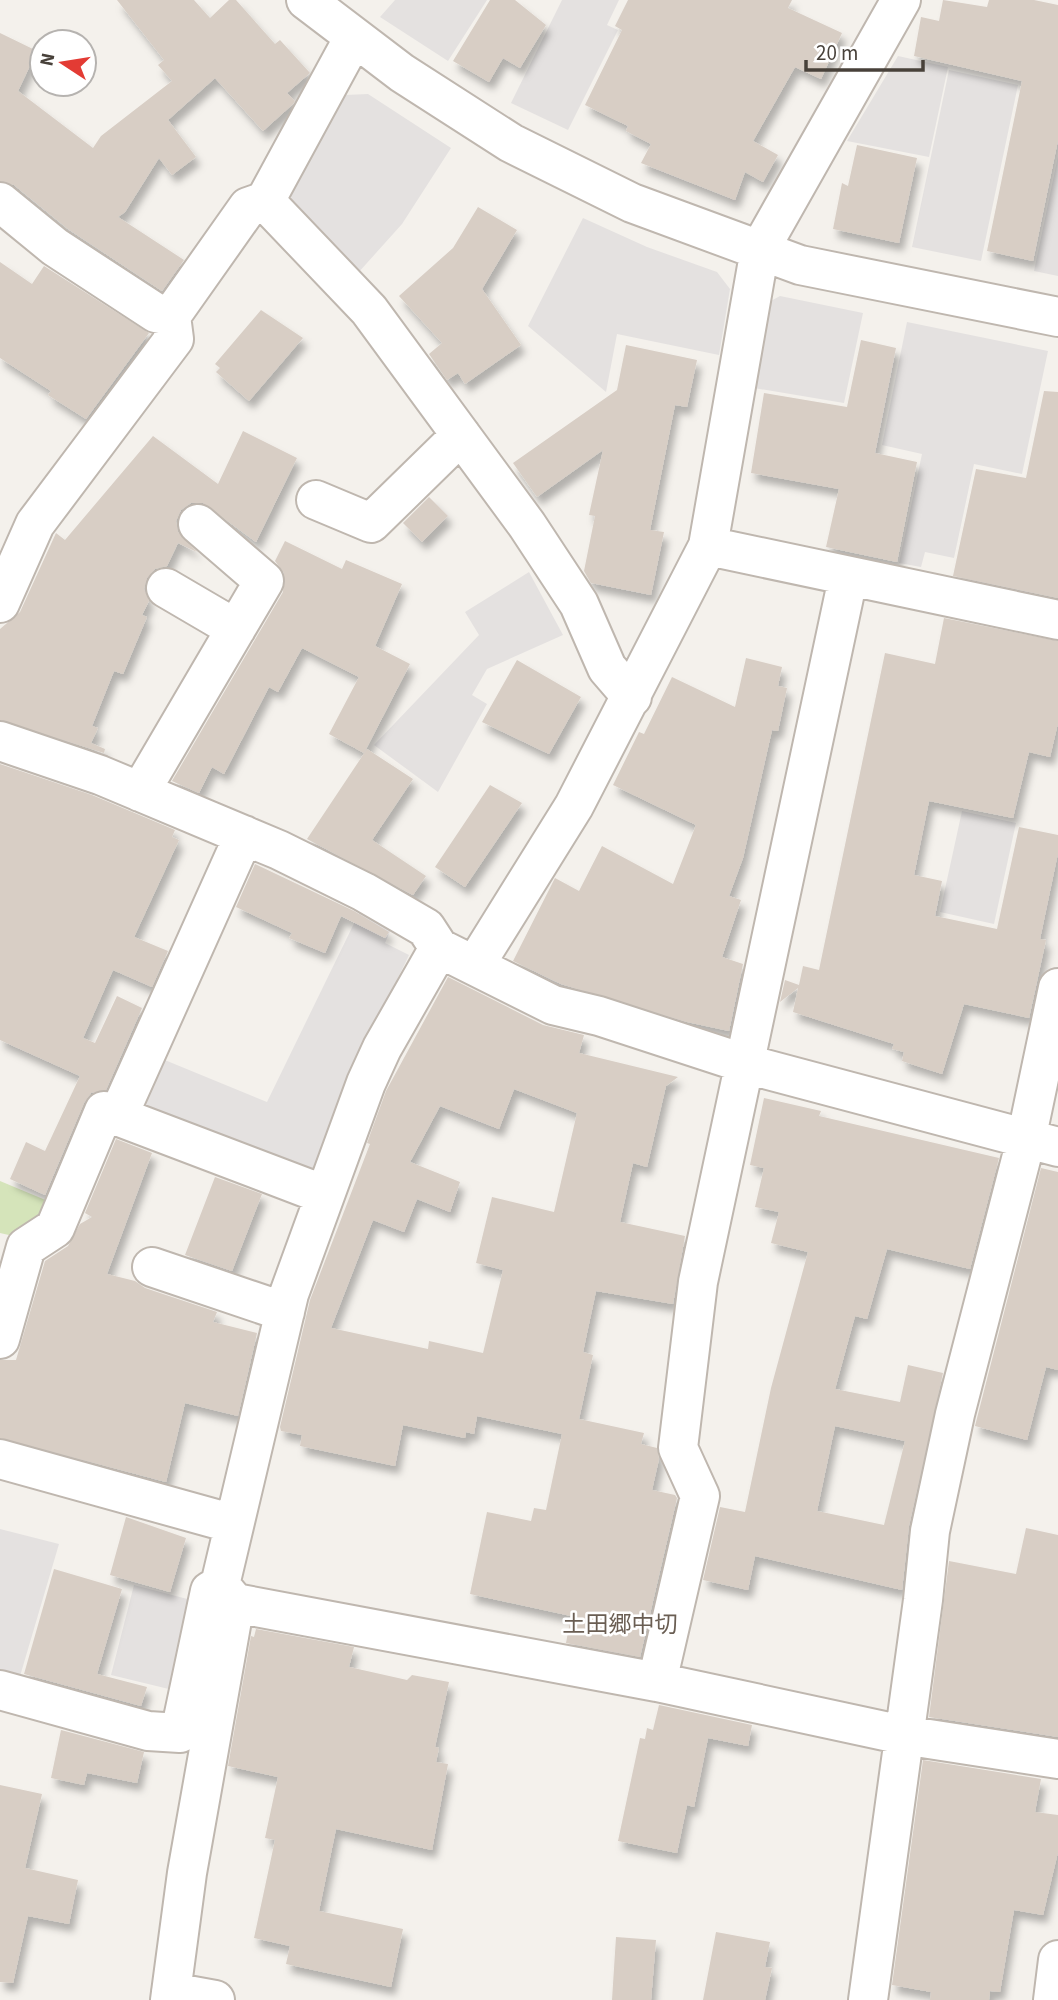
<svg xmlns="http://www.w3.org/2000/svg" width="1058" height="2000" font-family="'Source Sans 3','Noto Sans JP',sans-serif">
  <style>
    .green { fill: #d5e4ba }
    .parking { fill: #e4e1e0 }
    .building { fill: #d8cec5; fill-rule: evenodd; filter: url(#shadow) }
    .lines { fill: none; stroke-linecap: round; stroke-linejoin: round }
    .minor-casing { stroke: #bfb7af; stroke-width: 42 }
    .minor { stroke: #fff; stroke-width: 38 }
    .labels { text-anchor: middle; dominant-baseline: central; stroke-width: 5; stroke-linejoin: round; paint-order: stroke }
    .quarter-label { font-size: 23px; fill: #6a5e53; stroke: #fff }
  </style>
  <defs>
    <filter id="shadow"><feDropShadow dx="4.5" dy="8" stdDeviation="3.5" flood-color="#0004"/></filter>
  </defs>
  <rect width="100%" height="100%" fill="#f4f1ec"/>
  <!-- green -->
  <path class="green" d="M 0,1181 L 55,1204 L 22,1238 L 0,1233 Z"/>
  <!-- parking -->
  <path class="parking" d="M 395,0 L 487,0 L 448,61 L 380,17 Z
    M 562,0 L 619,0 L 607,25 L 618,30 L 568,130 L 511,103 Z
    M 898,56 L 948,67 L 929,157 L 847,141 Z
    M 949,70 L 1018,85 L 981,261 L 912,247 Z
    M 368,94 L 451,148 L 402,224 L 358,273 L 293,210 L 290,189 L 345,95 Z
    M 1058,156 L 1058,276 L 1034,271 Z
    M 583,218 L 647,247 L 717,272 L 730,289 L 719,355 L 617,334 L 606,392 L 528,326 Z
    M 780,296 L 863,313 L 844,403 L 754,388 L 769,302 Z
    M 907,322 L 1048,351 L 1022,474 L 974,464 L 954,558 L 925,552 L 921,567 L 899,563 L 922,454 L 882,445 Z
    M 529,572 L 563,635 L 487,669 L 472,695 L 487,704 L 438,792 L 374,745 L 479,635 L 465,612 Z
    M 962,811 L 1016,823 L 994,924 L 940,912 Z
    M 363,905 L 395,920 L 385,943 L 409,955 L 361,1055 L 318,1169 L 305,1177 L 141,1114 L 155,1056 L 267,1102 Z
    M 0,1529 L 59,1544 L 18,1683 L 0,1679 Z
    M 134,1585 L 195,1601 L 177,1691 L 111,1675 Z"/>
  <!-- building -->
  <path class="building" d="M 117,0 L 194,0 L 210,18 L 229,0 L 236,0 L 275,44 L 280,40 L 310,73 L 287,93 L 295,101 L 293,104 L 263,131 L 215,78 L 168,120 L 196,157 L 172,175 L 159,158 L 125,212 L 118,217 L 184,260 L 162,291 L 68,229 L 14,185 L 0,181 L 0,33 L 37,51 L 18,91 L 93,148 L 101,136 L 172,81 L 158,65 L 164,60 Z
    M 490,0 L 515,0 L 546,25 L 520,68 L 503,58 L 489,82 L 453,61 Z
    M 628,0 L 792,0 L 788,8 L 842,33 L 821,79 L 795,67 L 753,141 L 778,155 L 763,182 L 745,172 L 735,200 L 641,163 L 651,144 L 626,131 L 628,126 L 585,105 L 622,30 L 615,26 Z
    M 943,0 L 987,7 L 989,0 L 1034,0 L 1058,5 L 1058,140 L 1033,261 L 987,251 L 1022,81 L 914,56 L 921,17 L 939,21 Z
    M 857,145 L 917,158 L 899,243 L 833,229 L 842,183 L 848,186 Z
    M 478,207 L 517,230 L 482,289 L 521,345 L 465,384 L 458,373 L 447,380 L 429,354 L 442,343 L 399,296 L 453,248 Z
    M 0,262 L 32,284 L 44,266 L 149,333 L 86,419 L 48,395 L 51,391 L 0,358 Z
    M 261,310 L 303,338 L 249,401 L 216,372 L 220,368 L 215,364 Z
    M 861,340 L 896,348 L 875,453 L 917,462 L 897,562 L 826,547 L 839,489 L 751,473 L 764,393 L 847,407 Z
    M 626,345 L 697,360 L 687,407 L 675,405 L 650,530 L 664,532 L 651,595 L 591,583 L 584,571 L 595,516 L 589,515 L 603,450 L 537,497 L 513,463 L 617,390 Z
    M 1044,391 L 1058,392 L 1058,598 L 953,576 L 976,469 L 1026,478 Z
    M 243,431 L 297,458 L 256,542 L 203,503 L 191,503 L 181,510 L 176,521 L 178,532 L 197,552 L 178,543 L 167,566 L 155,569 L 147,578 L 144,589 L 149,601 L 142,615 L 147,617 L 123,674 L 114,671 L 92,726 L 98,728 L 91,743 L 105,749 L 104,753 L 0,720 L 0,629 L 20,612 L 56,533 L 65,540 L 153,436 L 218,484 Z
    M 429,497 L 448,516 L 422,542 L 403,523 Z
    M 285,541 L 342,569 L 346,560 L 402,584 L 375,646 L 410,664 L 364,753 L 329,734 L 359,677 L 302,648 L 278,692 L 269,687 L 224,774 L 212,767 L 199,793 L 172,781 L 283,592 L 284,573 L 275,561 Z
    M 944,618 L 1058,641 L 1058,723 L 1050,757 L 1029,752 L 1013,818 L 929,801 L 914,875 L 942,881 L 935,916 L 997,929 L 1019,827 L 1058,835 L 1058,853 L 1040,939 L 1046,940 L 1029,1018 L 964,1004 L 942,1074 L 902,1061 L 904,1052 L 892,1049 L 894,1044 L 793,1012 L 798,988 L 780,1002 L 785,980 L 799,985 L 803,966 L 819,970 L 885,653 L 935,664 Z
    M 746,658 L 782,667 L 778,686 L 787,688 L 778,731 L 772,730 L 743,858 L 729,896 L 741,900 L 722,957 L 743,964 L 729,1031 L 687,1022 L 561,984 L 513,961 L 555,878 L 579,891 L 602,846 L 673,884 L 696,825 L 613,785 L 639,732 L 644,734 L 672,677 L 735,707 Z
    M 517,660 L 581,697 L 549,754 L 482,722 Z
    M 367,749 L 413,779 L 372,840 L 426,876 L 413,895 L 307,839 Z
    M 0,764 L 92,795 L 175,830 L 172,837 L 179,840 L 134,937 L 168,951 L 152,987 L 113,970 L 83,1038 L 95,1043 L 117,996 L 142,1008 L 106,1090 L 91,1093 L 84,1103 L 45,1195 L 10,1179 L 26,1142 L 45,1151 L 80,1076 L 0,1040 Z
    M 490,785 L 522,803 L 465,887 L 435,867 Z
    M 255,864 L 354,911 L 389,932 L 385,938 L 341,916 L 325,953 L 289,938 L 292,933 L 236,907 Z
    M 448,977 L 543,1025 L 584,1035 L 579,1053 L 678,1077 L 666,1086 L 647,1167 L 633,1163 L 620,1222 L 685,1236 L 673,1304 L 596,1291 L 583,1352 L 593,1355 L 579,1419 L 644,1433 L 641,1444 L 657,1448 L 659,1459 L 652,1490 L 675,1495 L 677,1498 L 640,1657 L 566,1643 L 571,1616 L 470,1594 L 487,1512 L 531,1521 L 534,1508 L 546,1510 L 562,1434 L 477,1416 L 474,1434 L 466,1432 L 465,1438 L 403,1425 L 395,1466 L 300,1446 L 302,1435 L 281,1431 L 280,1427 L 310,1300 L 370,1144 L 367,1143 L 386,1091 ZM 514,1089 L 577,1113 L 554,1212 L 492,1197 L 476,1263 L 503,1270 L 483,1353 L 429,1341 L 428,1349 L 331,1328 L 373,1220 L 404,1232 L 417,1199 L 450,1212 L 460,1182 L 410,1162 L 440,1106 L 499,1129 Z
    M 764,1098 L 821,1111 L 819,1116 L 999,1158 L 970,1269 L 887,1249 L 867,1319 L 855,1316 L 835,1389 L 900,1402 L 908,1365 L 943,1373 L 909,1526 L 902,1590 L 755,1556 L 748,1590 L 703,1580 L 720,1507 L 745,1512 L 771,1388 L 808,1252 L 771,1243 L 779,1212 L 755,1207 L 764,1168 L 750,1165 ZM 835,1426 L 905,1441 L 884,1525 L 817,1511 Z
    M 116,1139 L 152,1153 L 107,1274 L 135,1281 L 145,1288 L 217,1312 L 213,1322 L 257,1333 L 238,1416 L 185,1403 L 166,1482 L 0,1438 L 0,1360 L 16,1360 L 45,1261 L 68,1246 L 80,1224 L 92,1217 L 85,1213 Z
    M 1041,1168 L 1058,1172 L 1058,1370 L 1046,1367 L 1027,1440 L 975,1426 Z
    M 215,1177 L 262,1194 L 232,1271 L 185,1255 Z
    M 126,1517 L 186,1538 L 170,1592 L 110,1575 Z
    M 1026,1528 L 1058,1535 L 1058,1737 L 929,1717 L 949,1561 L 1016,1574 Z
    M 54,1569 L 122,1589 L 97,1674 L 147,1687 L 141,1706 L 24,1674 Z
    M 256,1629 L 354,1647 L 349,1667 L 407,1680 L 412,1675 L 449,1682 L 435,1747 L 439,1748 L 436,1762 L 448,1764 L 432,1850 L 336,1829 L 319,1911 L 403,1929 L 391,1987 L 286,1964 L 290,1946 L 254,1938 L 275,1840 L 265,1838 L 278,1777 L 228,1766 L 251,1636 L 254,1637 Z
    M 659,1705 L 752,1725 L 748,1746 L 708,1738 L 694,1807 L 687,1805 L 677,1853 L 618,1841 L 640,1738 L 645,1739 L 647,1728 L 653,1730 Z
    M 61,1730 L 144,1752 L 137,1783 L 87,1773 L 84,1785 L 51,1778 Z
    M 923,1760 L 1041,1779 L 1035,1812 L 1058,1815 L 1058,1852 L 1043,1915 L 1014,1910 L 1000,1992 L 990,1991 L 989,2000 L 930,2000 L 931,1992 L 892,1985 Z
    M 0,1785 L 42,1794 L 25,1868 L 78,1880 L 69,1924 L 28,1916 L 13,1983 L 0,1982 Z
    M 716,1932 L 770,1942 L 765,1967 L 772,1968 L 765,2000 L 703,2000 Z
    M 616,1937 L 656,1940 L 651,2000 L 612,2000 Z"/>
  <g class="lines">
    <defs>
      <path id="minor" d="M 306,0 L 402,73 L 511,143 L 632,203 L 800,265 L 1058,317
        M 353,39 L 265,201 L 369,310 L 527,525 L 579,604 L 607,668 L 632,697
        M 0,202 L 55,247 L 156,313 L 171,316
        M 316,500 L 371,523 L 461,435
        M 708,546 L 1058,620
        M 166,588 L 236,629
        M 0,603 L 35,524 L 174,339 L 171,316 L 248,207 L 265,201
        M 0,741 L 100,775 L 279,850 L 364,892 L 426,928 L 439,948 L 553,1005 L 599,1016 L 746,1064 L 1058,1147
        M 140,792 L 264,581 L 198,524
        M 439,948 L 382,1048 L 366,1083 L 289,1294 L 220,1585 L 235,1603 L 657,1682 L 903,1735 L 1058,1759
        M 475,965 L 574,806 L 708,546 L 760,249 L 901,0
        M 118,1116 L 244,835
        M 152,1267 L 285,1312
        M 0,1339 L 26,1247 L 55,1228 L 104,1111 L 325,1195
        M 0,1459 L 234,1524
        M 657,1682 L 700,1496 L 678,1448 L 698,1282 L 848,578
        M 0,1690 L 148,1731 L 180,1733 L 210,1591 L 220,1585
        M 171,1992 L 215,2000
        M 170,2000 L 187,1873 L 235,1603
        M 868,2000 L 923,1600 L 930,1531 L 955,1414 L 1026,1140 L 1058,988
        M 1053,2000 L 1058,1960"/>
    </defs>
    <!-- minor casing -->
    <use href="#minor" class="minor-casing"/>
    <!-- minor -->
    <use href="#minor" class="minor"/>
  </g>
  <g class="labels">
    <!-- quarter labels -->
    <g class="quarter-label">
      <text x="620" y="1624">土田郷中切</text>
    </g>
  </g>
  <!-- north arrow -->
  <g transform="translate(63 63) rotate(282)"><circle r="33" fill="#ffffff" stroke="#b6b3b0" stroke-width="2"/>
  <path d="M0-5L12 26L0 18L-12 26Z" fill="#e33b34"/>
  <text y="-10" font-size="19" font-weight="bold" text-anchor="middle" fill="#48413a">N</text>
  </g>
  <!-- scale -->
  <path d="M806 60v10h117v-10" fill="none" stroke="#48413a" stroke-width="3.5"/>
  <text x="816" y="60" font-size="21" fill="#48413a" stroke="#ffffff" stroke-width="5" paint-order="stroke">20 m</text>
</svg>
